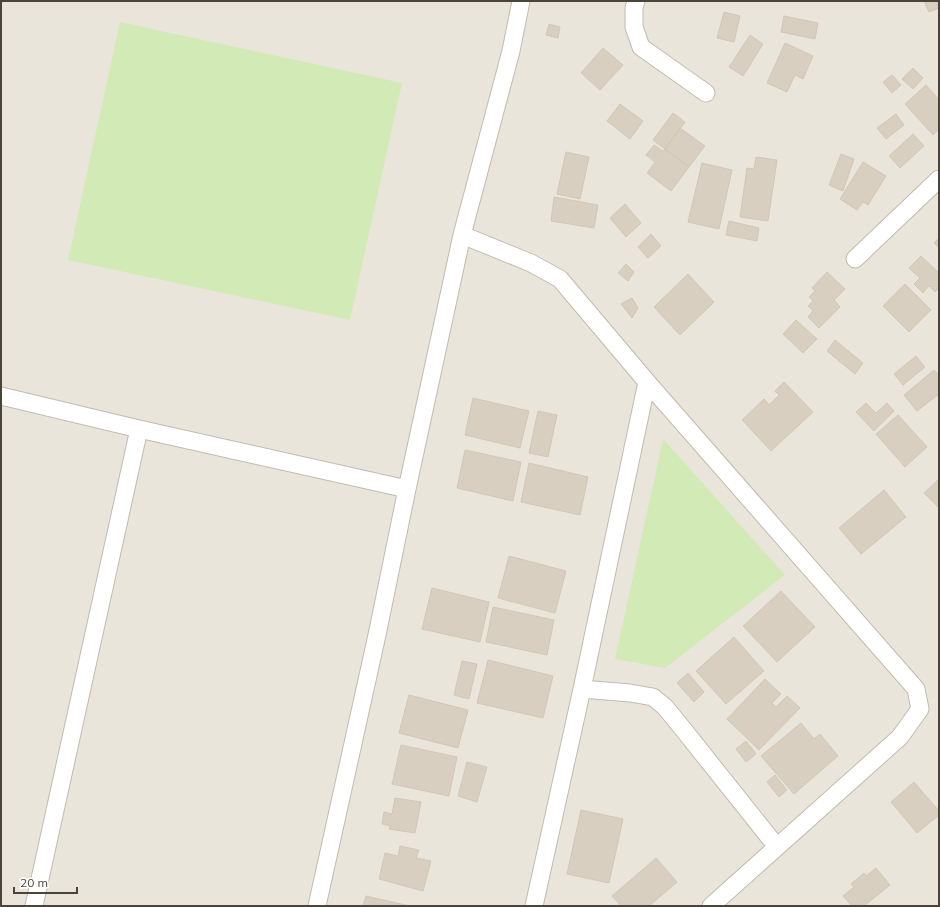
<svg xmlns="http://www.w3.org/2000/svg" width="940" height="907" font-family="Mulish,sans-serif">
  <style>
    .residential { fill: #eae5da }
    .green { fill: #d2eab5 }
    .building { fill: #d8cfc1; stroke: #d3c7b4 }
    .lines { fill: none; stroke-linecap: round; stroke-linejoin: round }
    .street-casing { stroke: #c2bbae; stroke-width: 19 }
    .street { stroke: #fff; stroke-width: 17 }
  </style>
  <rect width="100%" height="100%" fill="#f6f3ec"/>
  <!-- residential -->
  <path class="residential" d="M 1,1 L 939,1 L 939,906 L 1,906 Z"/>
  <!-- green -->
  <path class="green" d="M 120,22 L 402,83 L 350,320 L 68,260 Z
    M 663,439 L 785,575 L 665,668 L 615,659 Z"/>
  <!-- building -->
  <path class="building" d="M 924,1 L 939,1 L 939,8 L 929,12 Z
    M 724,12 L 740,16 L 734,42 L 717,38 Z
    M 784,16 L 818,23 L 815,39 L 781,32 Z
    M 549,24 L 560,27 L 558,38 L 546,35 Z
    M 750,35 L 763,44 L 743,76 L 729,67 Z
    M 785,43 L 813,56 L 803,79 L 795,75 L 787,92 L 767,83 Z
    M 603,48 L 623,65 L 600,90 L 581,73 Z
    M 913,68 L 923,78 L 913,89 L 902,79 Z
    M 892,75 L 901,85 L 892,93 L 883,82 Z
    M 926,85 L 939,100 L 939,129 L 933,135 L 905,104 Z
    M 620,104 L 643,121 L 630,139 L 607,121 Z
    M 673,113 L 685,122 L 665,149 L 653,140 Z
    M 896,114 L 904,125 L 886,139 L 877,128 Z
    M 680,128 L 705,146 L 689,167 L 665,149 Z
    M 913,134 L 924,146 L 900,168 L 889,156 Z
    M 654,145 L 663,151 L 665,149 L 689,167 L 671,191 L 647,173 L 655,162 L 646,155 Z
    M 566,152 L 589,157 L 580,199 L 557,194 Z
    M 841,154 L 854,159 L 843,191 L 829,185 Z
    M 756,157 L 777,160 L 768,221 L 740,217 L 747,168 L 754,169 Z
    M 863,162 L 886,176 L 868,205 L 863,202 L 857,210 L 840,199 Z
    M 702,163 L 732,170 L 719,229 L 688,222 Z
    M 554,197 L 598,205 L 594,228 L 551,221 Z
    M 625,204 L 641,223 L 626,237 L 610,218 Z
    M 729,221 L 759,228 L 757,241 L 726,235 Z
    M 651,234 L 661,246 L 648,258 L 638,247 Z
    M 939,238 L 939,248 L 934,243 Z
    M 921,256 L 939,273 L 939,288 L 935,292 L 929,286 L 923,293 L 914,284 L 920,278 L 909,268 Z
    M 626,264 L 634,272 L 628,281 L 618,273 Z
    M 827,272 L 845,289 L 834,300 L 840,307 L 819,328 L 808,317 L 813,311 L 808,306 L 813,301 L 809,297 L 815,291 L 812,288 Z
    M 688,274 L 714,302 L 680,335 L 654,307 Z
    M 905,284 L 931,310 L 909,332 L 883,306 Z
    M 632,298 L 638,308 L 632,318 L 621,304 Z
    M 796,320 L 817,339 L 803,353 L 783,334 Z
    M 835,340 L 863,363 L 855,374 L 827,351 Z
    M 916,356 L 925,367 L 903,385 L 894,374 Z
    M 934,370 L 939,375 L 939,394 L 917,411 L 904,395 Z
    M 784,382 L 813,412 L 771,451 L 742,420 L 764,399 L 769,405 L 779,395 L 775,391 Z
    M 473,398 L 529,411 L 520,448 L 465,435 Z
    M 866,403 L 876,413 L 887,403 L 894,411 L 874,431 L 856,412 Z
    M 538,411 L 557,415 L 548,457 L 529,453 Z
    M 898,415 L 927,447 L 905,467 L 876,434 Z
    M 465,450 L 521,462 L 513,501 L 457,488 Z
    M 529,463 L 588,477 L 580,515 L 521,502 Z
    M 939,479 L 939,508 L 924,493 Z
    M 884,490 L 906,517 L 861,554 L 839,528 Z
    M 509,556 L 566,571 L 555,613 L 498,598 Z
    M 432,588 L 489,602 L 480,642 L 422,629 Z
    M 781,591 L 815,627 L 777,662 L 743,626 Z
    M 493,607 L 554,620 L 547,655 L 486,642 Z
    M 734,637 L 764,671 L 726,704 L 696,671 Z
    M 488,660 L 553,676 L 543,718 L 477,703 Z
    M 462,661 L 477,664 L 469,699 L 454,695 Z
    M 688,673 L 704,692 L 694,702 L 677,683 Z
    M 765,679 L 781,694 L 772,703 L 776,707 L 787,696 L 800,708 L 759,750 L 727,719 Z
    M 409,695 L 468,710 L 458,748 L 399,733 Z
    M 801,723 L 814,739 L 820,734 L 838,756 L 794,794 L 761,756 Z
    M 746,741 L 756,754 L 746,762 L 736,749 Z
    M 401,745 L 457,757 L 449,796 L 392,784 Z
    M 467,762 L 487,767 L 477,802 L 458,796 Z
    M 775,775 L 787,790 L 779,797 L 767,782 Z
    M 914,782 L 939,811 L 939,815 L 917,833 L 891,802 Z
    M 395,798 L 421,802 L 415,833 L 389,829 L 390,826 L 382,824 L 384,812 L 392,814 Z
    M 581,810 L 623,819 L 609,883 L 567,874 Z
    M 400,846 L 419,850 L 416,858 L 431,861 L 423,891 L 379,879 L 385,853 L 398,856 Z
    M 656,858 L 677,882 L 649,906 L 621,906 L 612,896 Z
    M 876,868 L 890,885 L 864,906 L 852,906 L 843,896 L 854,887 L 851,884 L 864,873 L 866,876 Z
    M 366,896 L 410,906 L 363,906 Z"/>
  <g class="lines">
    <defs>
      <path id="street" d="M 636,1 L 634,8 L 634,27 L 641,47 L 706,93
        M 462,235 L 531,263 L 560,279 L 647,382 L 916,689 L 920,709 L 900,737 L 711,906
        M 855,259 L 939,179
        M 1,396 L 139,429 L 407,489
        M 582,689 L 630,693 L 653,697 L 665,707 L 683,729 L 777,847
        M 34,906 L 139,429
        M 317,906 L 377,635 L 407,489 L 462,235 L 511,51 L 521,1
        M 534,906 L 582,689 L 647,382"/>
    </defs>
    <!-- street casing -->
    <use href="#street" class="street-casing"/>
    <!-- street -->
    <use href="#street" class="street"/>
  </g>
  <!-- border -->
  <rect width="940" height="907" fill="none" stroke="#4b4439" stroke-width="4"/>
  <!-- scale -->
  <path d="M14 887v6h63v-6" fill="none" stroke="#4b4439" stroke-width="2"/>
  <text x="20" y="887" font-size="12" fill="#4b4439" stroke="#ffffff" stroke-width="3" paint-order="stroke">20 m</text>
</svg>
